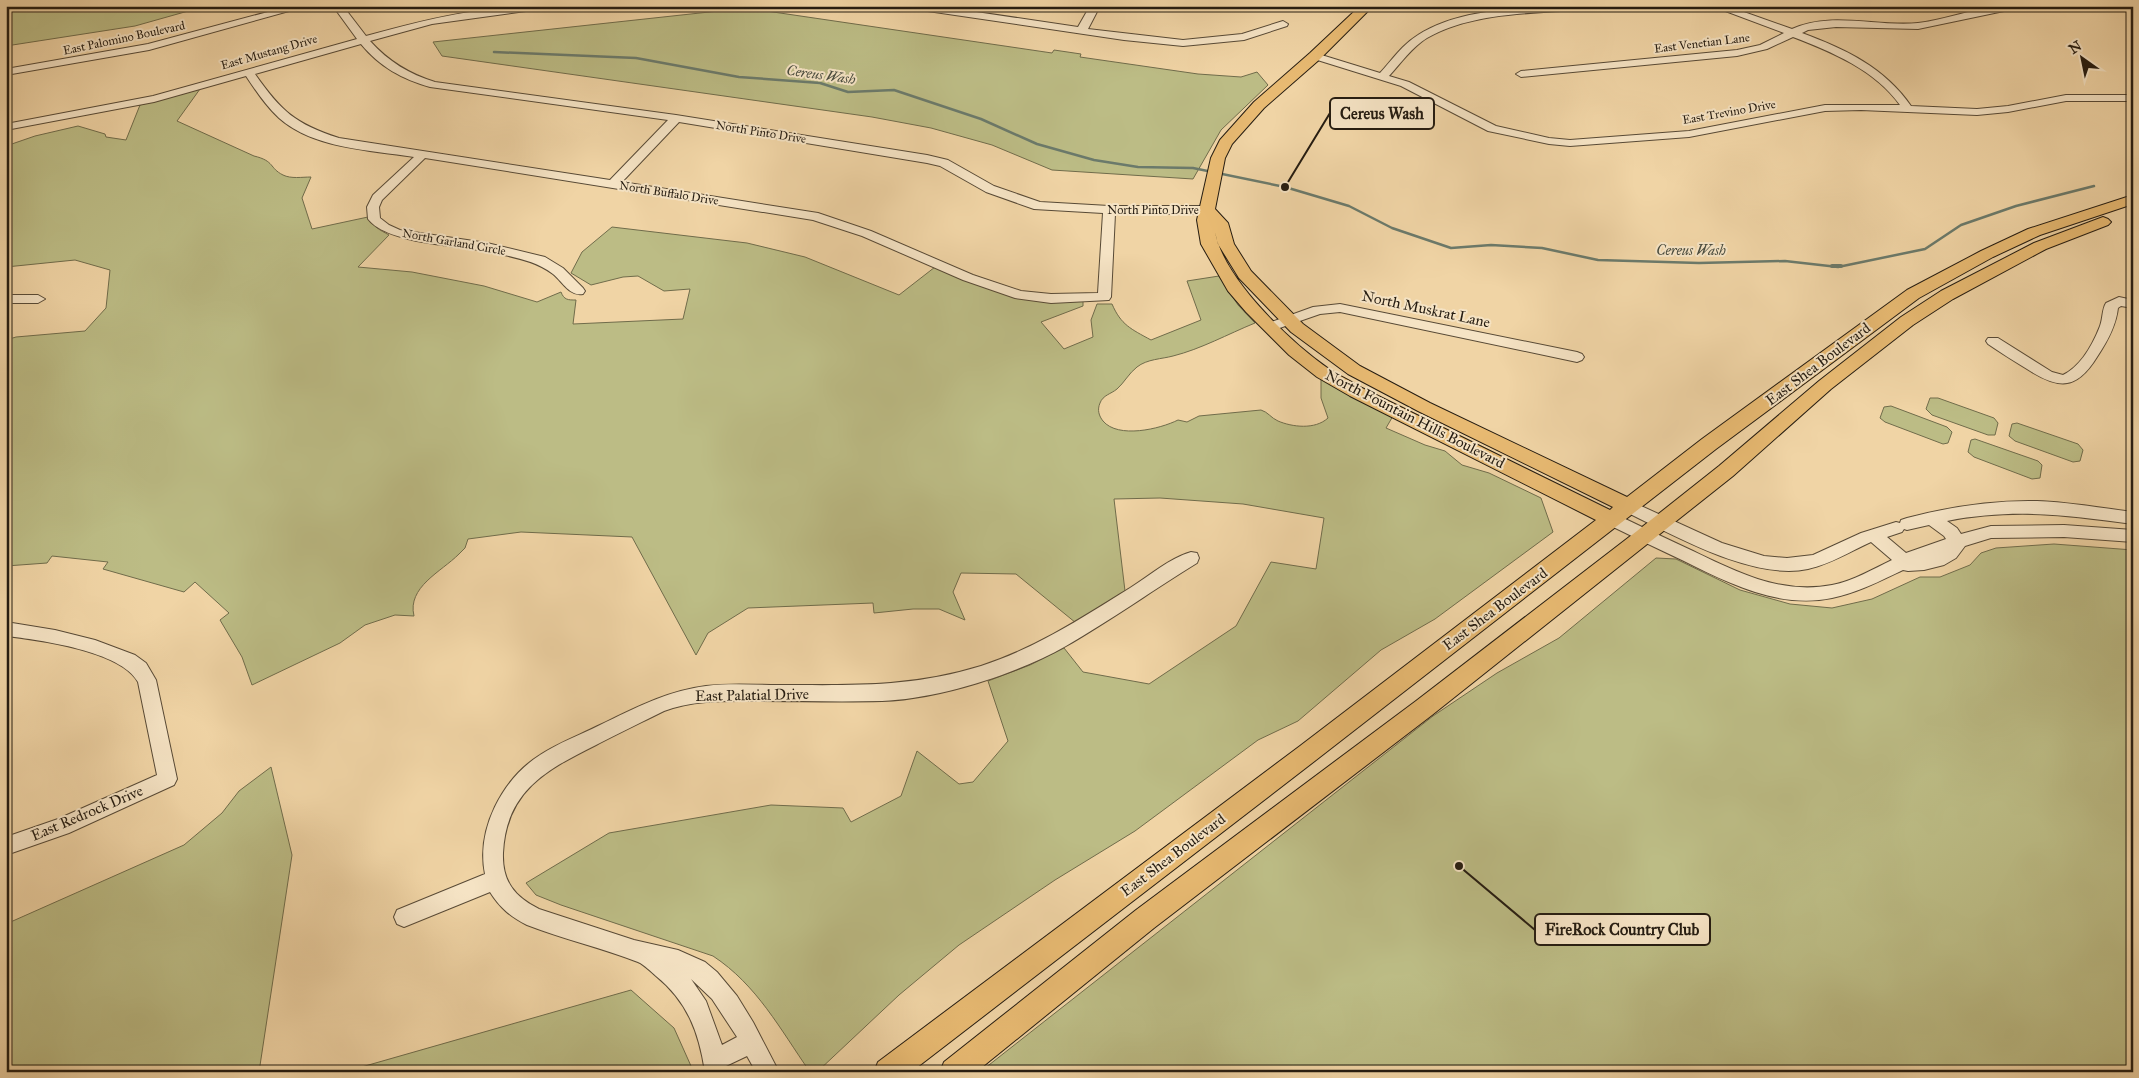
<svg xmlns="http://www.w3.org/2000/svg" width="2139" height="1078" font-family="'IM FELL Great Primer',serif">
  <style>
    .green { fill: #bcbc85; stroke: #706c4b }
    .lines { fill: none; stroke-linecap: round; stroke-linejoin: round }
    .stream-far1 { stroke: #6b7a6b; stroke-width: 2.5 }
    .stream { stroke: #6b7a6b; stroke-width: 4 }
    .minor-casing { stroke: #584a36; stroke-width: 2 }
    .major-casing { stroke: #251c11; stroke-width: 2 }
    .minor { fill: #f5e3c4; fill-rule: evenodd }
    .major { fill: #e8ba72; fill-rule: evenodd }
    .labels { text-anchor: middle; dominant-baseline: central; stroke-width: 4; stroke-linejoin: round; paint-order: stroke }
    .far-street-label { font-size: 12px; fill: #251c11; stroke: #f5e3c4 }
    .far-water-label { font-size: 14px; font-style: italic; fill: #484b3e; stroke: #f5e3c4 }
    .street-label { font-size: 15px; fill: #251c11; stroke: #f5e3c4 }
    .leader { fill: none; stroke: #251c11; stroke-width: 2 }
    .callout-dot { fill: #251c11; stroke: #f5e3c4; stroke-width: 2 }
    .callout { fill: #f5e3c4; stroke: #251c11; stroke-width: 2 }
    .callout-label { font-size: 16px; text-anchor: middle; font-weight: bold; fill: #251c11 }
  </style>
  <rect width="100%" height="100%" fill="#f0d4a5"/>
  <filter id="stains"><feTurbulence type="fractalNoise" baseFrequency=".004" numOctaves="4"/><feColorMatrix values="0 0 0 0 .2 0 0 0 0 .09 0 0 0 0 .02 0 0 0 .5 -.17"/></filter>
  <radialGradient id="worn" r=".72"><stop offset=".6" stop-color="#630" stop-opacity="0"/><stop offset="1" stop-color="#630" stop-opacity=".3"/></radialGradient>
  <!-- green -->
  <path class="green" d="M 6,6 L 206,6 L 135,26 L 6,46 Z
    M 746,8 L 1052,53 L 1054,50 L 1081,54 L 1080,57 L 1198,74 L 1241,77 L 1257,72 L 1268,85 L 1221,130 L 1193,179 L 1052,170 L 992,145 L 931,128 L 872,117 L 442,56 L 433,42 Z
    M 200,89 L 177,121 L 254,156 C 275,161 269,168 283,175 C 291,179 302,177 311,177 L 302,198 L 312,229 L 368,217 C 373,227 380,230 389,235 L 358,267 L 412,272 L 484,286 L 537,302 L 561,292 C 564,300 568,300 576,300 L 573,324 L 683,319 L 690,289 L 664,291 L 638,276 L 623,277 L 591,285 L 571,273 L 582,252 L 612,227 L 747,243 L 805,257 L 899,295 L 935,267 L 986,288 L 1012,296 L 1083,301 L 1083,306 L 1041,322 L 1064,349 L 1093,337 L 1091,320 L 1097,304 L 1112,304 C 1121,325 1131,329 1151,340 L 1201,320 L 1187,281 L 1219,276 L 1238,305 L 1255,323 C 1228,334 1201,349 1173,356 C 1162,359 1147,359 1137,367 C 1129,373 1124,383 1117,389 C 1111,394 1103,395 1100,403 C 1097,410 1099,416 1103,421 C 1118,439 1160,429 1178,420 L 1187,422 L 1199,416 L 1261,410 C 1268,412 1271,418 1278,421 C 1292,427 1315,430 1328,418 L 1321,398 L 1321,378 L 1393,416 L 1386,428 L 1425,445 L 1445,451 L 1462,465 L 1489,473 L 1541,498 L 1553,532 L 1435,619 L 1381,650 L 1298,721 L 1258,740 L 1135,831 L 1055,880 L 959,945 L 899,995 L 817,1072 L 810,1072 C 780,1029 757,985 713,956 L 561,905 L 536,895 L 526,883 L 609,833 L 771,805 L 843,808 L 851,822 L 901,796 L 917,751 L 959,784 L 973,782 L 1008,741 L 988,681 L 1030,665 L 1064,648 L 1083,672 L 1149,684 L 1236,626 L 1271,562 L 1316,569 L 1324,518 L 1243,504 L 1160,498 L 1114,499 L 1125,591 L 1076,623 L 1016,574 L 961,573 L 953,592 L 965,620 L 939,609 L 913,609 L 874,613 L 873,603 L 748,608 L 708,633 L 696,655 L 632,537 L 521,532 L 468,539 L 465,548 L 459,554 C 441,572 407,587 414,616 L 395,615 L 365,625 L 340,643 L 252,685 L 242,657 L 220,620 L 229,613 L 195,582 L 184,592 L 103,569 L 108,562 L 52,556 L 47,563 L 6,566 L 6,340 L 16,337 L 85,331 L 106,308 L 110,270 L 75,260 L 6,267 L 6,146 L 35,136 L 78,126 L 105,134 L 106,137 L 126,140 L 140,105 Z
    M 1930,398 L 1938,398 L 1994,418 L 1998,423 L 1995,435 L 1988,435 L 1932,415 L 1926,409 Z
    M 1891,406 L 1947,427 L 1952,432 L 1948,443 L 1943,444 L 1885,422 L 1880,418 L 1884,407 Z
    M 2017,423 L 2078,444 L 2083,450 L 2080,461 L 2073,462 L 2015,441 L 2009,436 L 2012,424 Z
    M 1975,439 L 2038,461 L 2042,465 L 2040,478 L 2032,479 L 1974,457 L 1968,452 L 1971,440 Z
    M 2054,544 L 2133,550 L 2133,1072 L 980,1072 L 1433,716 L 1497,673 L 1559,638 L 1656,558 L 1676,559 L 1740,590 L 1790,604 L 1832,608 L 1872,599 L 1920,577 L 1940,577 L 1970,565 L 1981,553 L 1996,548 Z
    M 271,767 L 292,855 L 259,1072 L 6,1072 L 6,924 L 184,845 L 222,813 L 239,791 Z
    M 631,990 L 674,1028 L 691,1066 L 692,1072 L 344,1072 Z"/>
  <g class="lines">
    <!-- stream-far1 -->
    <path class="stream-far1" d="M 494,52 L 636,58 L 739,77 L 820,83 L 848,92 L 894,90 L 981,119 L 1037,144 L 1094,160 L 1138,167 L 1193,168 L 1285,187 L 1349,206 L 1392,228 L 1451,248 L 1491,245 L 1542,248 L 1598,260 L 1699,263 L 1785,261 L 1838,267 L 1925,249 L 1961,225 L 2016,206 L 2094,186"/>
    <!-- stream -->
    <path class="stream" d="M 1832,266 L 1841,266"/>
    <defs>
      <path id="minor" d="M 290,6 L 307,6 L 149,50 L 6,75 L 6,69 L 148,44 Z
        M 333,6 L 343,6 L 366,36 C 427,19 482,6 545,6 L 540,9 L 432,24 L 370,41 C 389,62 409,74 435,82 L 676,115 L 927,155 L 948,160 L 994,186 L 1040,202 L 1109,206 L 1208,206 L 1214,210 L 1208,214 L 1115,214 L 1111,297 L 1109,300 L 1051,303 L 1015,298 L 963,280 L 862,236 L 813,220 L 425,158 L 382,200 L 379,207 L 380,218 L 389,225 L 400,230 L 487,243 L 545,257 L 563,268 L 583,288 L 585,291 L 583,294 C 570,297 562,281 553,274 C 536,261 516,258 496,253 C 463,245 388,245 368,219 L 367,207 L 373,195 L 414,157 C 370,150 314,149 279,118 C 266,106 256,91 246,76 L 154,102 L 6,130 L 6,124 L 153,96 L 357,39 ZM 361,44 C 380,67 402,79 430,87 L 668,120 L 610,180 L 339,138 C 295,124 281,111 255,74 ZM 679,122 L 927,163 L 940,166 L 986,192 L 1034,209 L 1103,213 L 1098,293 L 1051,294 L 1021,291 L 973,275 L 871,231 L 818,213 L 622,182 Z
        M 909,6 L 936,6 L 1078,27 L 1090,6 L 1100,6 L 1088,29 L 1183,40 L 1242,34 L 1283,21 L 1288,24 L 1287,26 L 1244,40 L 1183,46 L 1124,40 L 914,9 Z
        M 1550,6 L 1605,6 L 1600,9 C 1546,13 1475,10 1427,38 C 1412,47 1401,63 1389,76 L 1409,82 L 1496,126 L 1549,138 L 1570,140 L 1689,131 L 1825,105 L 1900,105 C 1875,70 1832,52 1793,37 L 1767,49 L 1737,56 L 1521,77 L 1516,74 L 1521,71 L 1737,50 L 1760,45 L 1784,33 L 1712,6 L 1727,6 L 1792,29 C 1831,11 1877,27 1918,23 C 1946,20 1973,8 2001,6 L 2005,9 L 2004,11 L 1918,29 L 1836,27 L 1808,30 L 1802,33 C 1845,49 1884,67 1911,106 L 1977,109 L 2008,106 L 2066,95 L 2133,95 L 2133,101 L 2066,101 L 2008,112 L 1977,115 L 1861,110 L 1825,111 L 1689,137 L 1570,146 L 1549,144 L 1488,131 L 1401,86 L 1311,58 L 1310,56 L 1315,53 L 1380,73 C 1392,60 1403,44 1418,35 C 1455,11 1507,9 1550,6 Z
        M 6,295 L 38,295 L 45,299 L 38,303 L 6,303 Z
        M 2119,297 L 2133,300 L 2133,308 L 2121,306 L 2118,308 C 2116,326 2107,342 2097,357 C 2076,391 2058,389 2027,369 C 2014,361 2001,353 1988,344 L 1986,341 L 1988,338 L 1998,338 L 2052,372 L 2063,375 C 2081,366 2093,344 2100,326 C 2103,318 2102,309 2106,303 Z
        M 1340,304 L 1577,352 L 1582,354 L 1584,357 L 1582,360 L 1577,362 L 1340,312 L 1320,314 L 1271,331 L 1266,330 L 1264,327 L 1266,324 L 1313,307 Z
        M 1628,500 L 1722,543 L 1764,556 L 1787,558 L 1813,555 L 1861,533 L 1896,522 L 1900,523 L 1901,520 L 1907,518 C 1949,507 1993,500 2037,501 C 2069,502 2101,508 2133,512 L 2133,524 C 2067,515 2014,508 1947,521 L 1957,528 L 1961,534 L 1991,526 L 2064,525 L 2133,530 L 2133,542 L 2064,537 L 1991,538 L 1965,546 L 1956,558 L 1944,565 L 1924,570 L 1908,571 L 1903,570 C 1880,581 1857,593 1832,598 C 1780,609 1730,584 1684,561 C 1658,549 1632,536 1605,523 L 1603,519 L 1605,515 L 1611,513 L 1617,515 C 1642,527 1667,539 1693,551 C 1737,572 1781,595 1832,585 C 1853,581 1873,569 1892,560 L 1871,542 C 1851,551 1831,564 1808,569 C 1752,581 1672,534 1622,510 L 1620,506 L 1622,502 ZM 1929,525 L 1944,536 L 1946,539 L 1906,553 L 1887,537 L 1902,532 L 1904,529 L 1907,530 Z
        M 1191,552 L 1197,553 L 1199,558 L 1197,563 C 1153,590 1111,620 1066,646 C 1017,674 939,699 882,701 C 842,702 802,701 761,701 C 728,701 696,699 664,711 C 642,722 619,733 596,745 C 546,770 506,791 503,853 C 502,882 515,897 539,909 L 634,940 L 678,950 L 705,962 L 717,972 L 737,996 L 753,1022 L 779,1072 L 756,1072 L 747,1056 L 726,1066 L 727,1072 L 705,1072 C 699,1033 688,1002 656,976 C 651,972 645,965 638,962 C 602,948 563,939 527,925 C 510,916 500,908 490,892 L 404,927 L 397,924 L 394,917 L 397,910 L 485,874 C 476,830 502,779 540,755 C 558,743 580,735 600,725 C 635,708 667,691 706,686 C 729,683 754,685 777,685 C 850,685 910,688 981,666 C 1036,648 1082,618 1130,588 C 1149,576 1170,558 1191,552 ZM 691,979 L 712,999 L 737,1037 L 722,1045 L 706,1001 Z
        M 6,622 L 55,630 L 95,640 L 135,655 L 146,663 L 156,680 L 177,779 L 174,785 L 69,833 L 6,855 L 6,837 L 58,819 L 157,775 L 138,682 C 121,651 40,640 6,636 Z"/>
      <path id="major" d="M 1360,6 L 1373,6 L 1320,59 L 1264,108 L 1232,144 L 1225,158 L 1215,209 L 1228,223 L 1234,244 L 1251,271 L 1303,324 L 1360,366 L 1430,403 L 1627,497 L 1702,439 L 1907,290 L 1981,251 L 2028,229 L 2133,195 L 2133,204 L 2040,235 L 1993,257 L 1919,298 L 1716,449 L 1316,760 L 911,1072 L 874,1072 L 878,1062 L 1300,746 L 1596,520 L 1350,396 L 1317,377 L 1289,355 L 1246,312 L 1228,291 L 1201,244 L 1197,220 L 1211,158 L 1220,140 L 1254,102 L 1310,53 ZM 1215,232 L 1218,244 L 1239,278 L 1291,332 L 1348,374 L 1418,411 L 1613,507 L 1610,510 L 1362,388 C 1351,381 1339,376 1329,369 C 1291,343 1223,278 1215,232 Z
        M 2103,217 L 2108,219 L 2111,222 L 2108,225 L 2046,249 L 1953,299 L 1913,325 L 1831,389 L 1733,476 L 1651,541 L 1432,715 L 1154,928 L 976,1072 L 940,1072 L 944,1062 L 1136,910 L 1416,701 L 1637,531 L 1719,466 L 1819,381 L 1901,317 L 1941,291 L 2034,243 Z"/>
    </defs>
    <!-- minor casing -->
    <use href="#minor" class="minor-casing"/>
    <!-- major casing -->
    <use href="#major" class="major-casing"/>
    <!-- minor -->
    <use href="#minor" class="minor"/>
    <!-- major -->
    <use href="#major" class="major"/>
  </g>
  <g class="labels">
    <!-- far-street labels -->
    <g class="far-street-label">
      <text transform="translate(124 38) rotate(-12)">East Palomino Boulevard</text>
      <text transform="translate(1702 43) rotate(-7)">East Venetian Lane</text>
      <text transform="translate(269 52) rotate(-16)">East Mustang Drive</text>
      <text transform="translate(1729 112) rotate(-10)">East Trevino Drive</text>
      <text transform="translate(761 132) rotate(9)">North Pinto Drive</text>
      <text transform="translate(669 193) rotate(9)">North Buffalo Drive</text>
      <text x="1153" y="210">North Pinto Drive</text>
      <text transform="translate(454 242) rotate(10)">North Garland Circle</text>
    </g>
    <!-- far-water labels -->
    <g class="far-water-label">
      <text transform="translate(821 75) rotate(8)">Cereus Wash</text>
      <text x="1691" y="250">Cereus Wash</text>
    </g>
    <!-- street labels -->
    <g class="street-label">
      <text transform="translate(1426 309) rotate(12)">North Muskrat Lane</text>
      <text transform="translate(1818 364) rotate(-37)">East Shea Boulevard</text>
      <text transform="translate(1415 419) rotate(27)">North Fountain Hills Boulevard</text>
      <text transform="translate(1495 609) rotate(-37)">East Shea Boulevard</text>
      <text transform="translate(752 695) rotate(-1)">East Palatial Drive</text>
      <text transform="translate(87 813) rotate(-23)">East Redrock Drive</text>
      <text transform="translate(1173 855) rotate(-37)">East Shea Boulevard</text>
    </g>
  </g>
  <!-- callouts -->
  <path class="leader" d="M1285 187L1330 113M1459 866L1535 930"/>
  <g class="callout-dot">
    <circle cx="1285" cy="187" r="5"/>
    <circle cx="1459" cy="866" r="5"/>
  </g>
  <g class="callout">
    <rect x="1330" y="98" width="104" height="31" rx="5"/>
    <rect x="1535" y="914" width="175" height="31" rx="5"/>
  </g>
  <g class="callout-label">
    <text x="1382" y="119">Cereus Wash</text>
    <text x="1622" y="935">FireRock Country Club</text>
  </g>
  <!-- margin -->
  <rect width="2139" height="1078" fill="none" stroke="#f0d4a5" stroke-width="25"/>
  <rect x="8" y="8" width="2124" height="1063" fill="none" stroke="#251c11" stroke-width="2.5"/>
  <rect x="12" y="12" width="2114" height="1053" fill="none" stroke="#251c11"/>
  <!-- north arrow -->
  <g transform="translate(2082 58) rotate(327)" stroke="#f5e3c4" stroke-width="4" paint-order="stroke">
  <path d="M0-4L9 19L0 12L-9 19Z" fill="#251c11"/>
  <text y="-8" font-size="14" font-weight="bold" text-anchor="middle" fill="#251c11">N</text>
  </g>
  <rect width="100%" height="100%" filter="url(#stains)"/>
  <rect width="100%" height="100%" fill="url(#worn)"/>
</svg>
